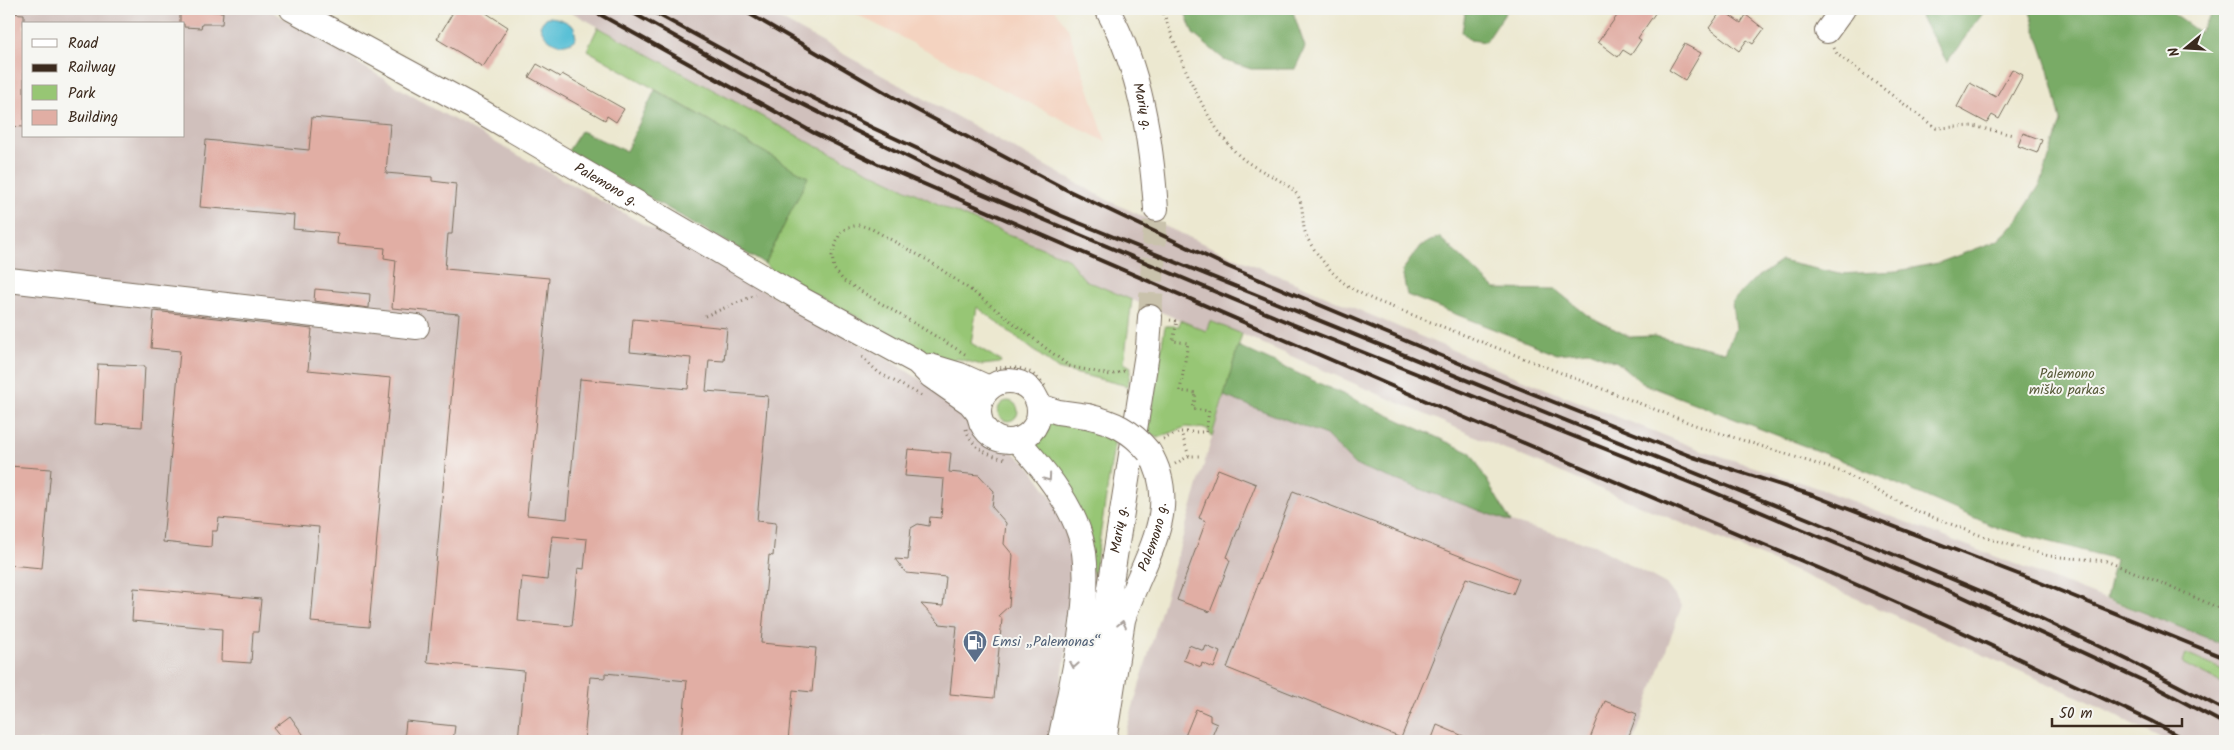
<svg xmlns="http://www.w3.org/2000/svg" width="2234" height="750" font-family="Kalam,sans-serif">
  <style>
    .built { fill: #f4d3c0 }
    .industrial { fill: #d0c0bc; fill-rule: evenodd }
    .green { fill: #97c674; stroke: #697849 }
    .forest { fill: #79ab66; stroke: #5a6a42 }
    .water { fill: #59c0d6; stroke: #4a757a }
    .building { fill: #e1aea4; fill-rule: evenodd }
    .lines { fill: none; stroke-linecap: round; stroke-linejoin: round }
    .minor-tunnel { stroke: #c9c2ac; stroke-width: 24; stroke-dasharray: 24 12; stroke-linecap: butt }
    .minor-casing { stroke: #796c5c; stroke-width: 26 }
    .path { stroke: #796c5c; stroke-width: 3; stroke-dasharray: 1 4; stroke-linecap: butt }
    .minor { stroke: #fff; stroke-width: 24 }
    .rail { stroke: #3b2a1e; stroke-width: 4 }
    .minor-bridge-casing { stroke: #796c5c; stroke-width: 26; stroke-linecap: butt }
    .minor-bridge { stroke: #fff; stroke-width: 24 }
    .oneway { stroke: #a79f9a }
    .labels { text-anchor: middle; dominant-baseline: central; stroke-width: 4; stroke-linejoin: round; paint-order: stroke }
    .street-label { font-size: 14px; fill: #3b2a1e; stroke: #f6f6f2 }
    .park-label { font-size: 14px; fill: #575938; stroke: #f6f6f2 }
    .service-label { font-size: 14px; fill: #4e5e75; stroke: #f6f6f2; text-anchor: start }
  </style>
  <rect width="100%" height="100%" fill="#f6f6f2"/>
  <filter id="ink" filterUnits="userSpaceOnUse"><feTurbulence type="fractalNoise" baseFrequency=".02" numOctaves="2"/><feDisplacementMap in="SourceGraphic" scale="10" xChannelSelector="R" yChannelSelector="G"/><feConvolveMatrix kernelMatrix="1 2 1 2 8 2 1 2 1" color-interpolation-filters="sRGB"/></filter>
  <filter id="wash" filterUnits="userSpaceOnUse"><feTurbulence type="fractalNoise" baseFrequency=".0096" numOctaves="4" result="noise"/><feDisplacementMap in="SourceGraphic" scale="20" xChannelSelector="R" yChannelSelector="G"/><feGaussianBlur stdDeviation="1.12" result="paint"/><feColorMatrix in="noise" values="0 0 0 0 0 0 0 0 0 0 0 0 0 0 0 0 0 1.4 0 .05"/><feComposite in="paint" operator="in"/></filter>
  <g filter="url(#wash)">
    <rect width="100%" height="100%" fill="#ece8d0"/>
    <!-- built -->
    <path class="built" d="M 846,9 L 1054,9 L 1068,28 L 1106,142 Z"/>
    <!-- industrial -->
    <path class="industrial" d="M 9,9 L 268,9 L 431,107 L 881,355 L 934,388 L 968,412 L 978,438 L 993,448 L 1011,450 L 1030,467 L 1067,519 L 1079,578 L 1051,741 L 9,741 ZM 24,24 L 184,24 L 184,136 L 24,136 Z
      M 566,9 L 762,9 L 1111,202 L 1213,248 L 1516,377 L 1696,448 L 1815,487 L 2225,645 L 2225,671 L 2186,654 L 2183,663 L 2225,685 L 2225,741 L 2166,741 L 2083,699 L 1765,558 L 1493,444 L 1211,321 L 1206,331 L 1085,280 L 1067,258 L 963,216 L 816,146 Z
      M 1224,396 L 1326,435 L 1355,465 L 1511,522 L 1594,545 L 1666,584 L 1682,605 L 1634,741 L 1123,741 Z"/>
    <!-- green -->
    <path class="green" d="M 598,27 L 816,146 L 963,216 L 1067,258 L 1085,280 L 1132,300 L 1124,363 L 1131,367 L 1128,386 L 1058,369 L 977,307 L 971,343 L 1001,361 L 1000,363 L 982,365 L 955,358 L 951,365 L 902,341 L 776,274 L 765,264 L 807,177 L 587,50 Z
      M 1180,320 L 1206,331 L 1210,321 L 1242,334 L 1212,436 L 1209,434 L 1208,429 L 1186,427 L 1157,438 L 1148,431 L 1165,326 L 1179,326 Z
      M998 411a10 10 0 1 1 20 0a10 10 0 1 1-20 0Z
      M 1048,418 L 1116,432 L 1094,575 L 1030,443 L 1041,435 Z
      M 2186,654 L 2225,671 L 2225,685 L 2183,663 Z"/>
    <!-- forest -->
    <path class="forest" d="M 1184,9 L 1292,9 L 1305,47 L 1295,69 L 1251,69 L 1226,61 L 1193,34 Z
      M 1460,9 L 1508,9 L 1486,42 L 1470,40 L 1462,32 L 1465,14 Z
      M 1916,9 L 1986,9 L 1947,62 Z
      M 2029,9 L 2166,9 L 2199,32 L 2209,18 L 2212,9 L 2225,9 L 2225,645 L 2106,598 L 2115,559 L 1998,528 L 1851,464 L 1642,383 L 1617,362 L 1588,351 L 1557,354 L 1407,295 L 1402,271 L 1420,246 L 1439,237 L 1495,289 L 1556,290 L 1587,315 L 1630,337 L 1654,336 L 1725,352 L 1735,329 L 1732,302 L 1752,281 L 1781,261 L 1839,274 L 1897,271 L 1938,263 L 1997,241 L 2015,224 L 2041,183 L 2061,121 L 2049,70 Z
      M 655,90 L 808,177 L 765,264 L 568,151 L 581,131 L 626,151 Z
      M 1238,346 L 1471,453 L 1511,522 L 1355,465 L 1326,435 L 1224,396 Z"/>
    <!-- water -->
    <path class="water" d="M 547,17 C 558,17 566,21 574,27 L 576,38 C 564,51 544,42 540,25 Z"/>
    <g id="blocks">
      <!-- building -->
      <path class="building" d="M 455,9 L 480,9 L 508,27 L 483,67 L 437,39 Z
        M 1622,9 L 1658,9 L 1638,38 L 1641,40 L 1631,55 L 1623,50 L 1618,57 L 1598,42 Z
        M 180,10 L 223,12 L 222,24 L 202,24 L 201,28 L 184,27 L 184,24 L 180,24 Z
        M 1722,10 L 1741,23 L 1746,15 L 1764,29 L 1753,44 L 1747,40 L 1739,51 L 1709,28 Z
        M 9,13 L 24,14 L 24,127 L 9,126 Z
        M 1684,44 L 1701,53 L 1685,80 L 1669,70 Z
        M 537,64 L 560,77 L 562,74 L 624,109 L 616,122 L 607,116 L 605,120 L 529,77 Z
        M 2012,69 L 2023,75 L 1999,119 L 1992,115 L 1987,123 L 1957,107 L 1970,83 L 1996,97 Z
        M 312,117 L 390,124 L 386,173 L 432,177 L 432,181 L 456,184 L 452,234 L 448,234 L 445,269 L 549,278 L 527,515 L 567,519 L 580,379 L 688,389 L 691,358 L 630,352 L 633,319 L 727,328 L 724,361 L 709,360 L 706,391 L 768,396 L 757,521 L 776,523 L 773,556 L 769,555 L 761,643 L 816,648 L 812,692 L 793,690 L 788,741 L 681,741 L 687,681 L 605,673 L 605,678 L 590,677 L 584,741 L 518,741 L 524,671 L 427,662 L 459,314 L 392,308 L 396,260 L 384,258 L 385,248 L 337,244 L 338,233 L 293,229 L 294,215 L 200,207 L 206,140 L 309,150 ZM 552,536 L 587,539 L 584,569 L 578,568 L 572,626 L 518,621 L 522,577 L 547,580 Z
        M 2023,133 L 2042,140 L 2037,153 L 2018,146 Z
        M 315,289 L 370,294 L 369,308 L 314,301 Z
        M 154,311 L 312,329 L 308,370 L 391,378 L 369,627 L 311,622 L 319,527 L 219,518 L 217,531 L 212,531 L 211,547 L 163,542 L 180,351 L 151,348 Z
        M 98,364 L 145,366 L 142,427 L 95,424 Z
        M 908,449 L 951,453 L 949,472 L 979,475 L 994,491 L 992,507 L 1006,523 L 1004,544 L 1013,555 L 1009,606 L 999,615 L 1002,619 L 994,698 L 950,694 L 957,626 L 940,624 L 921,604 L 943,606 L 946,577 L 906,573 L 895,559 L 908,560 L 911,528 L 918,524 L 929,526 L 930,517 L 941,518 L 944,479 L 905,476 Z
        M 9,466 L 51,469 L 42,568 L 9,565 Z
        M 1218,469 L 1256,484 L 1227,557 L 1230,561 L 1210,612 L 1177,600 L 1206,521 L 1199,518 Z
        M 1293,491 L 1519,579 L 1513,594 L 1466,578 L 1401,738 L 1227,668 Z
        M 134,588 L 261,599 L 258,632 L 253,632 L 251,663 L 221,661 L 222,629 L 132,621 Z
        M 1189,645 L 1204,651 L 1206,646 L 1220,652 L 1214,668 L 1202,663 L 1201,667 L 1183,660 Z
        M 1605,701 L 1637,714 L 1627,741 L 1589,741 Z
        M 1196,709 L 1210,715 L 1210,721 L 1217,724 L 1210,741 L 1196,741 L 1185,736 Z
        M 290,716 L 308,741 L 284,741 L 274,728 Z
        M 406,721 L 455,726 L 453,741 L 404,741 Z
        M 1437,725 L 1475,741 L 1431,741 Z"/>
    </g>
  </g>
  <g filter="url(#ink)">
    <use href="#blocks" fill-opacity="0" stroke="#796c5c" stroke-width="1"/>
    <g class="lines">
      <!-- minor-tunnel -->
      <path class="minor-tunnel" d="M 1150,317 L 1156,209"/>
      <defs>
        <g id="minor">
          <path id="s1" d="M 292,9 L 482,112 L 799,298 L 917,362 L 931,376 L 970,403 L 979,414"/>
          <path id="s2" d="M 1107,9 C 1141,70 1151,140 1156,209"/>
          <path d="M 1827,31 L 1843,9"/>
          <path d="M 9,280 L 417,327"/>
          <path d="M 930,366 L 960,375 L 989,388"/>
          <circle cx="1009" cy="411" r="30"/>
          <path d="M 1039,406 L 1058,412 L 1087,416"/>
          <path d="M 1017,440 C 1042,467 1069,500 1080,535 C 1097,585 1070,688 1060,741"/>
          <path id="s3" d="M 1081,741 L 1107,607 L 1148,347 L 1150,317"/>
          <path id="s4" d="M 1104,741 L 1123,620 C 1139,564 1185,511 1149,452"/>
        </g>
      </defs>
      <!-- minor casing -->
      <use href="#minor" class="minor-casing"/>
      <!-- path -->
      <path class="path" d="M 1162,9 C 1179,55 1205,127 1243,159 C 1258,171 1283,179 1295,192 C 1305,203 1301,218 1305,232 C 1309,246 1332,274 1344,283 C 1353,290 1364,295 1374,300 L 1695,425 L 1842,472 L 1914,510 L 1990,539 L 2049,556 L 2106,561 L 2174,588 L 2225,611
        M 1834,48 L 1837,54 L 1936,128 L 1973,126 L 2013,135
        M 705,316 L 756,295
        M 1170,320 L 1177,321 L 1173,341 L 1188,343 L 1180,391 L 1196,393 L 1193,409 L 1209,411 L 1206,432 L 1181,432 L 1189,456 L 1202,456
        M 965,354 L 844,281 L 834,269 L 832,256 L 840,233 L 848,227 L 860,225 L 872,229 L 929,261 L 972,291 L 1069,366 L 1110,375 L 1124,371
        M 862,357 L 879,373 L 924,397
        M 995,368 C 1020,367 1028,366 1046,387
        M 966,429 C 972,448 987,455 1006,459
        M 1163,439 L 1181,432
        M 1175,464 L 1189,456"/>
      <!-- minor -->
      <use href="#minor" class="minor"/>
      <!-- rail -->
      <path class="rail" d="M 590,9 L 814,133 L 880,165 L 1484,426 L 1821,569 L 1945,624 L 2151,721 L 2187,741
        M 626,9 L 742,74 L 978,192 L 1292,324 L 1706,489 L 1961,596 L 2144,681 L 2225,724
        M 648,9 L 793,88 L 873,128 L 1062,216 L 1811,520 L 2002,600 L 2128,660 L 2225,710
        M 741,9 L 900,101 L 984,146 L 1067,190 L 1229,267 L 1516,387 L 1693,457 L 1812,495 L 2036,581 L 2225,658"/>
      <defs>
        <path id="minor-bridge" d="M 1087,416 C 1113,422 1131,430 1149,452"/>
      </defs>
      <!-- minor-bridge casing -->
      <use href="#minor-bridge" class="minor-bridge-casing"/>
      <!-- minor-bridge -->
      <use href="#minor-bridge" class="minor-bridge"/>
    </g>
    <!-- one-way arrows -->
    <defs><path id="oneway-chevron" d="M-2-3.5L2.5 0L-2 3.5" fill="none" stroke-width="1.6" stroke-linecap="round" stroke-linejoin="round" transform="scale(1.25)"/></defs>
    <g class="oneway">
      <use href="#oneway-chevron" transform="translate(1048 478) rotate(55)"/>
      <use href="#oneway-chevron" transform="translate(1122 624) rotate(-78)"/>
      <use href="#oneway-chevron" transform="translate(1074 665) rotate(100)"/>
    </g>
  </g>
  <!-- icons -->
  <defs>
    <symbol id="fuel-pin" viewBox="-11 -11 22 30"><path d="M0 17L-7.5 6A9.5 9.5 0 1 1 7.5 6Z" fill="#5c6f8a" stroke="#f6f6f2"/><path d="M-5.5-6h7V0h2V4h1.3V-2.5L3-4.5l.8-.8L6-3V5H2.5V1h-1V6h-7ZM-4.2-4.7v3.2H.2V-4.7Z" fill="#fff"/></symbol>
  </defs>
  <g fill-rule="evenodd">
    <use href="#fuel-pin" x="961" y="628" width="28" height="38"/>
  </g>
  <g class="labels">
    <!-- street labels -->
    <g class="street-label">
      <text stroke="none"><textPath href="#s2" startOffset="104">Marių g.</textPath></text>
      <text stroke="none"><textPath href="#s1" startOffset="360">Palemono g.</textPath></text>
      <text stroke="none"><textPath href="#s3" startOffset="215">Marių g.</textPath></text>
      <text stroke="none"><textPath href="#s4" startOffset="211">Palemono g.</textPath></text>
    </g>
    <!-- park labels -->
    <g class="park-label">
      <text x="2067" y="374">Palemono<tspan x="2067" dy="16">miško parkas</tspan></text>
    </g>
    <!-- service labels -->
    <g class="service-label">
      <text x="992" y="642">Emsi „Palemonas“</text>
    </g>
  </g>
  <!-- margin -->
  <rect width="2234" height="750" fill="none" stroke="#f6f6f2" stroke-width="30"/>
  <!-- legend -->
  <rect x="22" y="22" width="162" height="115" fill="#f6f6f2" stroke="#aba49d"/>
  <rect x="32" y="39" width="25" height="8" fill="#ffffff" stroke="#aba49d"/>
  <text x="68" y="48" font-size="15" fill="#3b2a1e">Road</text>
  <rect x="32" y="64" width="25" height="8" fill="#3b2a1e" stroke="#aba49d"/>
  <text x="68" y="72" font-size="15" fill="#3b2a1e">Railway</text>
  <rect x="32" y="85" width="25" height="15" fill="#97c674" stroke="#aba49d"/>
  <text x="68" y="98" font-size="15" fill="#3b2a1e">Park</text>
  <rect x="32" y="110" width="25" height="15" fill="#e1aea4" stroke="#aba49d"/>
  <text x="68" y="122" font-size="15" fill="#3b2a1e">Building</text>
  <!-- north arrow -->
  <g transform="translate(2186 48) rotate(252)" stroke="#f6f6f2" stroke-width="4" paint-order="stroke">
  <path d="M0-4L9 19L0 12L-9 19Z" fill="#3b2a1e"/>
  <text y="-8" font-size="14" font-weight="bold" text-anchor="middle" fill="#3b2a1e">N</text>
  </g>
  <!-- scale -->
  <path d="M2052 718v8h130v-8" fill="none" stroke="#3b2a1e" stroke-width="2.5"/>
  <text x="2059" y="718" font-size="15" fill="#3b2a1e" stroke="#f6f6f2" stroke-width="4" paint-order="stroke">50 m</text>
</svg>
